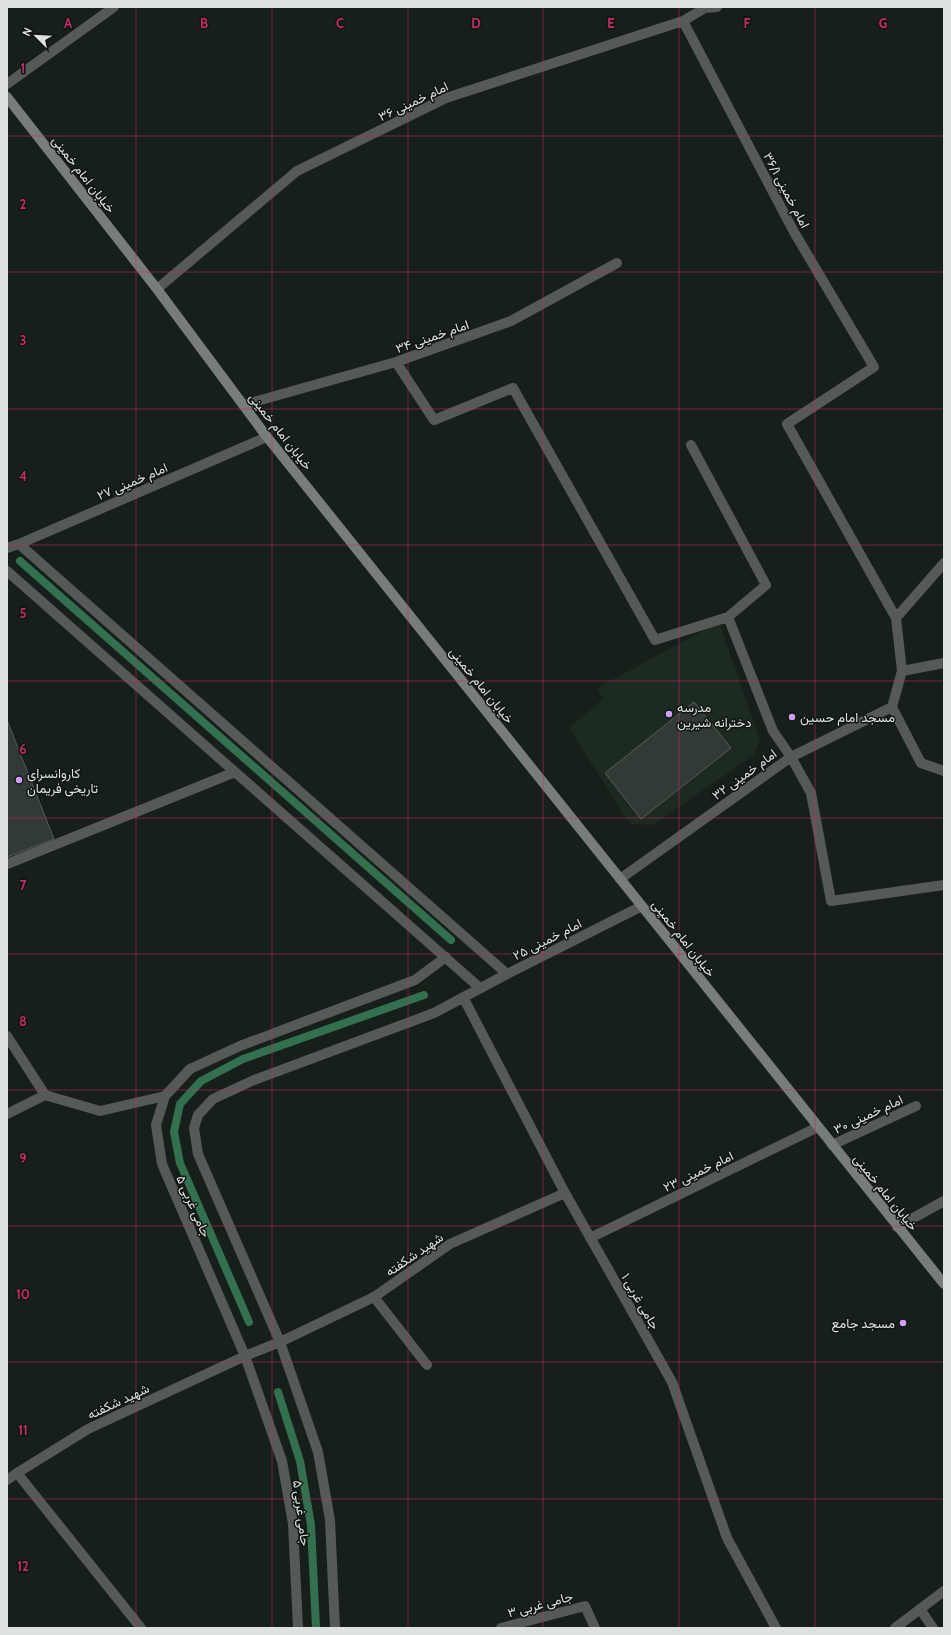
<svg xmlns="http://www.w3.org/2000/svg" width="951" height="1635" font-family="Cabin,Vazirmatn,sans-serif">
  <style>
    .built { fill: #1c2a22 }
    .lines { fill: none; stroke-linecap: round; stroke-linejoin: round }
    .stream { stroke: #33704f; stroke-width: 8 }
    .building { fill: #323a35; stroke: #555d58 }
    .lane { stroke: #565a57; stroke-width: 10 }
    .street { stroke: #565a57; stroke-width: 10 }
    .secondary { stroke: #777d79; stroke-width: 10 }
    .grid { fill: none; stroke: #c52c68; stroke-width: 1; stroke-opacity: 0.55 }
    .poi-dot { fill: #d09dff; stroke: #0f1611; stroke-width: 1.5 }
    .labels { text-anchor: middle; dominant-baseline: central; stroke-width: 3; stroke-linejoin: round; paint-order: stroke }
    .street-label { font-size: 13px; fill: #dde2df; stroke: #0f1611 }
    .poi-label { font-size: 13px; fill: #dde2df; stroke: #0f1611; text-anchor: start }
    .grid-label { font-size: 13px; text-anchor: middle; font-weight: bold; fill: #c52c68; stroke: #0f1611; stroke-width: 3; stroke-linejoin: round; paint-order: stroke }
  </style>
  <rect width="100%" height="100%" fill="#171f1a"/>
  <!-- built -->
  <path class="built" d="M 719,622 L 760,740 L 754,755 L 653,825 L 630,824 L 569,728 L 603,699 L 597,688 Z"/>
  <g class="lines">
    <!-- stream -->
    <path class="stream" d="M 20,561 L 451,940
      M 249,1322 L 180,1163 L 174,1132 L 180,1104 L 201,1081 L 243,1059 L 424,995
      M 278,1392 L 300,1461 L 311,1525 L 316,1628"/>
  </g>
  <!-- building -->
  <path class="building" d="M 694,702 L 731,748 L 641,819 L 605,773 Z
    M 7,720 L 54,839 L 7,857 Z"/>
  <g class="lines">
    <!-- lane -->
    <path class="lane" d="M 902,671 L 944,663
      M 892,707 L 921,763 L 944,771
      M 7,1114 L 45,1095
      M 832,1145 L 916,1106
      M 374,1297 L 427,1365
      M 920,1609 L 933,1628"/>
    <!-- street -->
    <path class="street" d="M 7,84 L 114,7
      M 157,289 L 297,171 L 446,98 L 683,21 L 705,8 L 717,7
      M 396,362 L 434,420 L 513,388 L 655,640 L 728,617 L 766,585 L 691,445
      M 243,405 L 396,362 L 511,321 L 617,263
      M 19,544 L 507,974
      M 7,548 L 19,544 L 267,437
      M 7,571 L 480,988
      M 728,617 L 773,731 L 791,757 L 811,793 L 831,901 L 944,885
      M 896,618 L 944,563
      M 7,864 L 235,772
      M 620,879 L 791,757 L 892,707 L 902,671 L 896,618 L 787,424 L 874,367 L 794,232 L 683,21
      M 463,997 L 565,1193 L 672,1382 L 727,1538 L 776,1628
      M 7,1036 L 45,1095 L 100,1111 L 165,1096
      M 897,1227 L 944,1201
      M 590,1238 L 818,1127
      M 17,1473 L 141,1628
      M 7,1480 L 17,1473 L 88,1429 L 245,1356 L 280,1342 L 374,1297 L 450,1244 L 565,1193
      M 298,1628 L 293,1524 L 282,1461 L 245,1356 L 162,1164 L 156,1125 L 165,1096 L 190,1069 L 240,1046 L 415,980 L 446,957
      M 335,1628 L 330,1520 L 318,1452 L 280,1342 L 198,1154 L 194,1128 L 198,1115 L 213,1099 L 254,1080 L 434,1013 L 507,974 L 642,906
      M 501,1628 L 585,1606 L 595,1628
      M 895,1628 L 944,1591"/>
    <!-- secondary -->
    <path class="secondary" d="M 7,97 L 157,289 L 267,437 L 944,1284"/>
  </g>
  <!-- grid -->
  <path class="grid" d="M 136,7 L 136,1628M 272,7 L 272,1628M 408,7 L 408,1628M 543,7 L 543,1628M 679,7 L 679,1628M 815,7 L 815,1628M 7,136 L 944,136M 7,272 L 944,272M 7,409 L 944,409M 7,545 L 944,545M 7,681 L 944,681M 7,818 L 944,818M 7,954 L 944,954M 7,1090 L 944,1090M 7,1226 L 944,1226M 7,1362 L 944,1362M 7,1499 L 944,1499"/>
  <!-- markers -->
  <g class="poi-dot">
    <circle cx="669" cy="714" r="4"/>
    <circle cx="792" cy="717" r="4"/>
    <circle cx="19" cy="780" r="4"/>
    <circle cx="903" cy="1323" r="4"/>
  </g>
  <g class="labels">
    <!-- street labels -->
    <g class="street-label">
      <text transform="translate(413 101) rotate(-25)">امام خمینی ۳۶</text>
      <text transform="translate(84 174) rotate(52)">خیابان امام خمینی</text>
      <text transform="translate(787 190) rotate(62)">امام خمینی ۳۶/۱</text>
      <text transform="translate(432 336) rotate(-19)">امام خمینی ۳۴</text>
      <text transform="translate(281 431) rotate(52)">خیابان امام خمینی</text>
      <text transform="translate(132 481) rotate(-23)">امام خمینی ۲۷</text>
      <text transform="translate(482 685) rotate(51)">خیابان امام خمینی</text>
      <text transform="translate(744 774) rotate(-36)">امام خمینی ۳۲</text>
      <text transform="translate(684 938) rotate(52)">خیابان امام خمینی</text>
      <text transform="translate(547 939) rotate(-27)">امام خمینی ۲۵</text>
      <text transform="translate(868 1114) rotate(-25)">امام خمینی ۳۰</text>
      <text transform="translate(698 1171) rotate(-26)">امام خمینی ۲۳</text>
      <text transform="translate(886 1192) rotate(51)">خیابان امام خمینی</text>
      <text transform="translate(194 1206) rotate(66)">جامی غربی ۵</text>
      <text transform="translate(414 1254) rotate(-34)">شهید شکفته</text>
      <text transform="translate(641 1301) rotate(60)">جامی غربی ۱</text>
      <text transform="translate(118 1401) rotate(-25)">شهید شکفته</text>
      <text transform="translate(302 1513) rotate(83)">جامی غربی ۵</text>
      <text transform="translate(540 1604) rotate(-15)">جامی غربی ۳</text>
    </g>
    <!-- poi labels -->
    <g class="poi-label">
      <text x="677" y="707">مدرسه<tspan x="677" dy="15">دخترانه شیرین</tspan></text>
      <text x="800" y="717">مسجد امام حسین</text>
      <text x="27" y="773">کاروانسرای<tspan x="27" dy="15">تاریخی فریمان</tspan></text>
      <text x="895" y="1323" text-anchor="end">مسجد جامع</text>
    </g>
  </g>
  <g class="grid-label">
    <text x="68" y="28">A</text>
    <text x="204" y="28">B</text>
    <text x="340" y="28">C</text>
    <text x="476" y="28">D</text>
    <text x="611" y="28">E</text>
    <text x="747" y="28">F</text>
    <text x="883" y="28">G</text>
    <text x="23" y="73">1</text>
    <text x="23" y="209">2</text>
    <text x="23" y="345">3</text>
    <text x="23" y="481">4</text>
    <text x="23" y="618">5</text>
    <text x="23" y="754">6</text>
    <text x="23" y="890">7</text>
    <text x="23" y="1026">8</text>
    <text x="23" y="1163">9</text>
    <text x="23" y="1299">10</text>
    <text x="23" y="1435">11</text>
    <text x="23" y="1571">12</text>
  </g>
  <!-- border -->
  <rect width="951" height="1635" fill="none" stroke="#dde2df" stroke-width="16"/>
  <!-- north arrow -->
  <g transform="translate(36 36) rotate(294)" stroke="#0f1611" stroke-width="3" paint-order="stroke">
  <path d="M0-3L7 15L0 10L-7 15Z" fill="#dde2df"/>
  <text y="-6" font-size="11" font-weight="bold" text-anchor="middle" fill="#dde2df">N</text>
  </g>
</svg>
